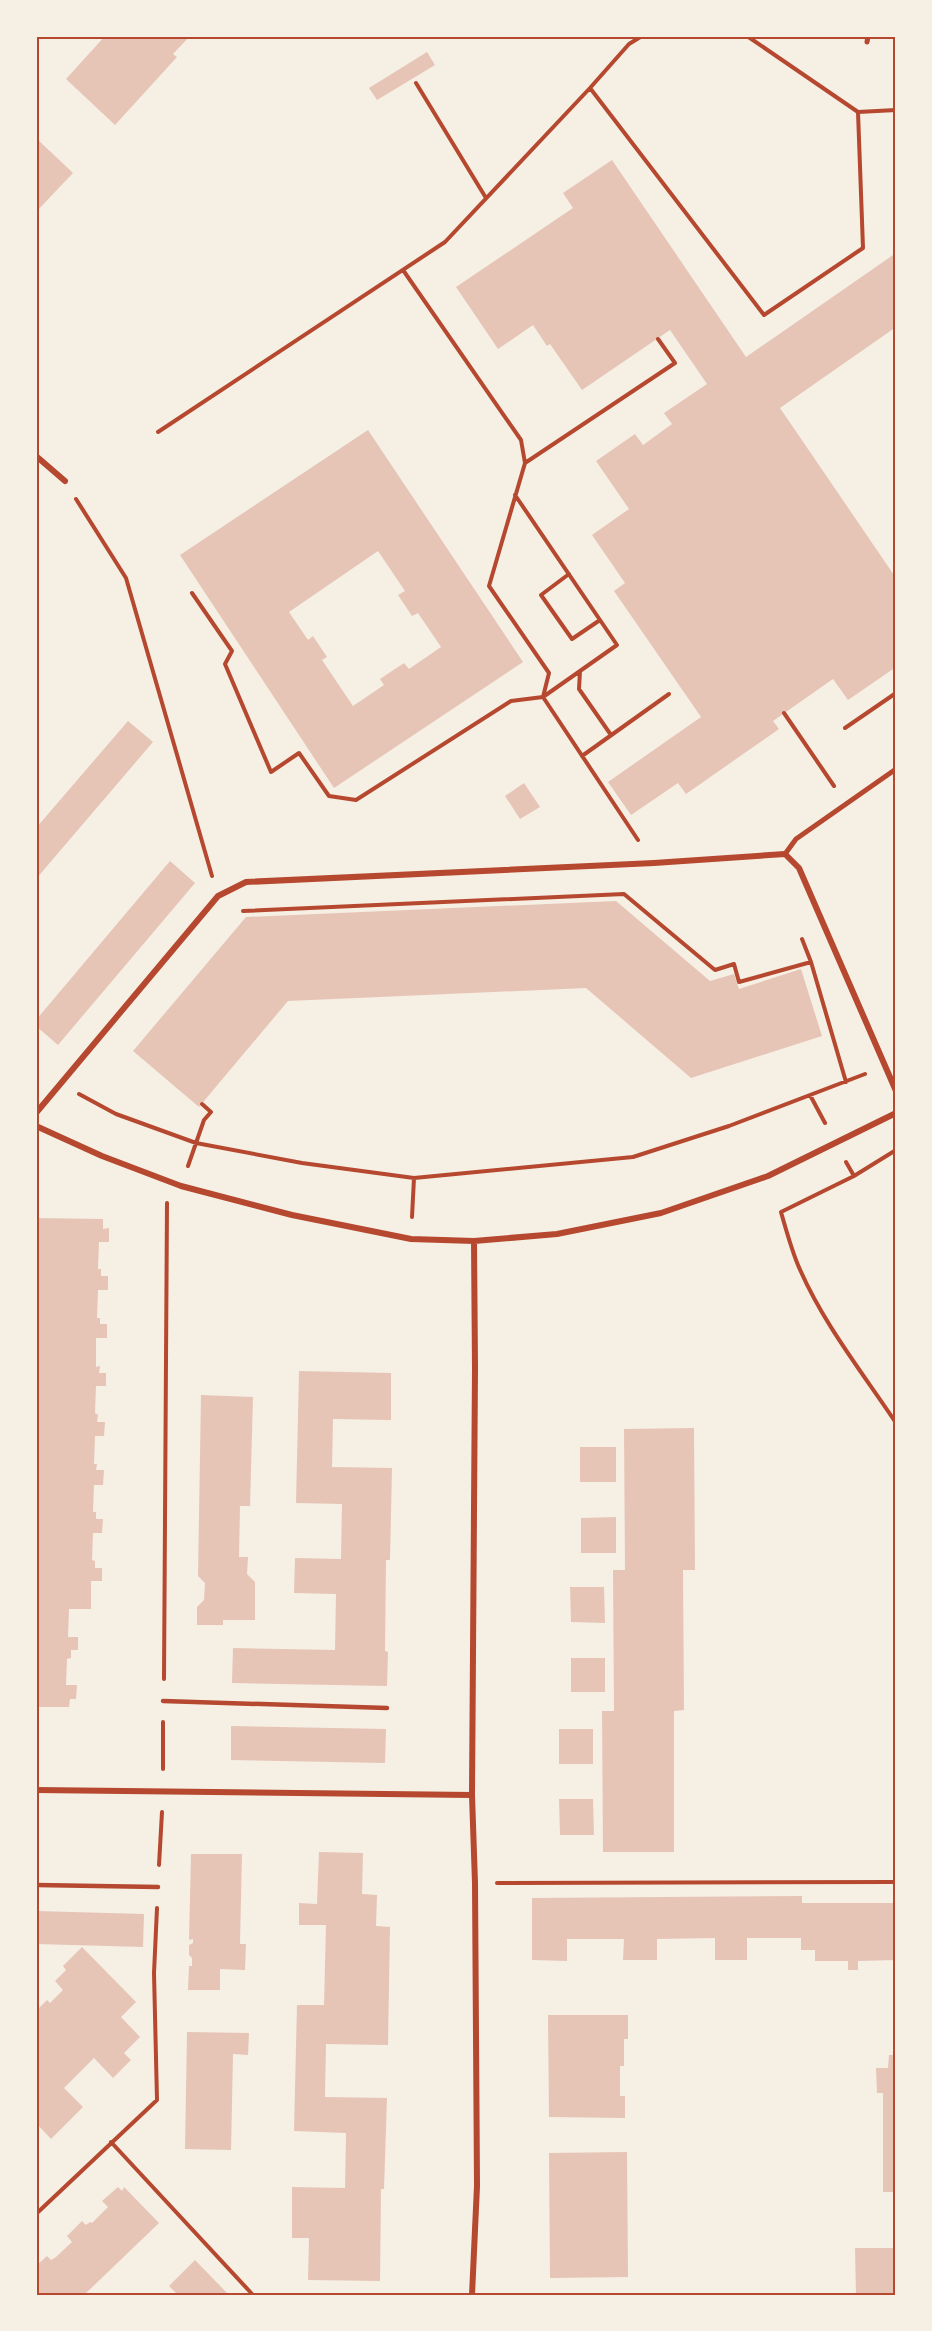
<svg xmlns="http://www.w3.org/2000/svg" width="932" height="2331" font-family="Georgia,serif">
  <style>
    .building { fill: #e6c5b7; fill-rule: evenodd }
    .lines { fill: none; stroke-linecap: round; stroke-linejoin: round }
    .path { stroke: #b5482f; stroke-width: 4 }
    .service { stroke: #b5482f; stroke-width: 4.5 }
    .pedestrian { stroke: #b5482f; stroke-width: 5 }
    .minor { stroke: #b5482f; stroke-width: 6 }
    .neatline { fill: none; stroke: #b5482f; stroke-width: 2 }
  </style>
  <rect width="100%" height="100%" fill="#f6efe4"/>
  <!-- building -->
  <path class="building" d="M 105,36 L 190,36 L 173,54 L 177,57 L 115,125 L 66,79 Z
    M 427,52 L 435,65 L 377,100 L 369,88 Z
    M 36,138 L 73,173 L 36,212 Z
    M 612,160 L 746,357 L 896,253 L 896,327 L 780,408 L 896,578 L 896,667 L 848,700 L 833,679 L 773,721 L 779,729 L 686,794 L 678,783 L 631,815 L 608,782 L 701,717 L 614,591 L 625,583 L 592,535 L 629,509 L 596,461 L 635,434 L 643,445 L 672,424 L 664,413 L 707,384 L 670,330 L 582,390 L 550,344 L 547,346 L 533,325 L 498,349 L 456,287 L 573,208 L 563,193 Z
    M 368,430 L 523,662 L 334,788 L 180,555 ZM 378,551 L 405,591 L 398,595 L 412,616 L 418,613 L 441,647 L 409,669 L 404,663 L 380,679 L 384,685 L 353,706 L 322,660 L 327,657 L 313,636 L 308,640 L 289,612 Z
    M 128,721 L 153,742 L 36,879 L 36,828 Z
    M 524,783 L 540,807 L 520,819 L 505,796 Z
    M 170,861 L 195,883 L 58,1045 L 36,1026 L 36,1020 Z
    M 616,901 L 710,981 L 734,974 L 739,989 L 801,969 L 822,1036 L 691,1078 L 586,988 L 288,1001 L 199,1107 L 133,1051 L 246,917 Z
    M 36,1218 L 103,1219 L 103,1229 L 109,1228 L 109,1242 L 99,1242 L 98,1269 L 101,1269 L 101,1276 L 108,1276 L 108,1290 L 98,1290 L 97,1318 L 100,1318 L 100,1324 L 107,1324 L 107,1338 L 96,1338 L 96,1367 L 100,1366 L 99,1373 L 106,1373 L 106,1386 L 96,1386 L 95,1413 L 98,1415 L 97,1422 L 105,1422 L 104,1436 L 95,1436 L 94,1464 L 97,1464 L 96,1470 L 104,1470 L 103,1485 L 94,1485 L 93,1512 L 96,1512 L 96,1519 L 103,1519 L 102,1533 L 93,1533 L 92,1560 L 95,1561 L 95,1568 L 102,1568 L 102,1581 L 91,1581 L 91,1609 L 69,1609 L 68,1637 L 78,1637 L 78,1650 L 71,1650 L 71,1658 L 67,1659 L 66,1685 L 77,1685 L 76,1699 L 70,1699 L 69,1707 L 36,1707 Z
    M 299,1371 L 391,1373 L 391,1420 L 333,1419 L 332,1467 L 392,1468 L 390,1560 L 386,1560 L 385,1651 L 388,1652 L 387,1686 L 232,1683 L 233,1648 L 335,1650 L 336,1594 L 294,1593 L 295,1558 L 341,1559 L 342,1504 L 296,1503 Z
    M 201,1395 L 253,1397 L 250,1506 L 240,1506 L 239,1557 L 248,1557 L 247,1574 L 255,1582 L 255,1620 L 223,1620 L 223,1625 L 197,1625 L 197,1607 L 204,1600 L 205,1583 L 198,1576 Z
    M 694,1428 L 695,1570 L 683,1570 L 684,1710 L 674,1711 L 674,1852 L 603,1852 L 602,1711 L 614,1711 L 613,1570 L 625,1570 L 624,1429 Z
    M 580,1447 L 616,1447 L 616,1482 L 580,1482 Z
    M 616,1517 L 616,1553 L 581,1553 L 581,1518 Z
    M 570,1587 L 604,1587 L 605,1623 L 571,1622 Z
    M 571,1658 L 605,1658 L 605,1692 L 571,1692 Z
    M 231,1726 L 386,1729 L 385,1763 L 231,1760 Z
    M 559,1729 L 593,1729 L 593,1764 L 559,1764 Z
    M 559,1799 L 593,1799 L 594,1835 L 560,1835 Z
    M 319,1852 L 363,1853 L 362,1894 L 377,1895 L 376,1926 L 390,1927 L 388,2045 L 326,2044 L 325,2097 L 387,2098 L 384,2189 L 381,2189 L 380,2281 L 308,2280 L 309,2238 L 292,2238 L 292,2187 L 345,2188 L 346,2133 L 294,2131 L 297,2005 L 324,2005 L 326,1925 L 299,1925 L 299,1903 L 317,1904 Z
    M 191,1854 L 242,1854 L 240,1944 L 246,1944 L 245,1970 L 220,1969 L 220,1990 L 188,1990 L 189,1966 L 192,1966 L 192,1958 L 189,1955 L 189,1945 L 193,1943 L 193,1939 L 189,1940 Z
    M 802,1896 L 802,1903 L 896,1903 L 896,1960 L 858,1961 L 858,1970 L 848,1970 L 848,1961 L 815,1961 L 815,1950 L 801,1950 L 801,1938 L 747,1938 L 747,1960 L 715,1960 L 715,1938 L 657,1939 L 657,1960 L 623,1960 L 624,1939 L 567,1939 L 567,1961 L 532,1960 L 532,1898 Z
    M 36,1911 L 144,1914 L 143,1947 L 36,1944 Z
    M 82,1947 L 136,2002 L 121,2017 L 140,2037 L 124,2053 L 131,2060 L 113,2078 L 94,2058 L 64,2088 L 83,2107 L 51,2139 L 36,2123 L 36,2011 L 47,2000 L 50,2003 L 63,1990 L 55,1981 L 66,1970 L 63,1966 Z
    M 548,2015 L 628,2015 L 628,2039 L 624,2039 L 624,2066 L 620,2066 L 620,2096 L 625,2096 L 625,2118 L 549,2117 Z
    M 187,2032 L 249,2033 L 248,2055 L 233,2054 L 231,2150 L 185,2149 Z
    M 889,2055 L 896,2055 L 896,2192 L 883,2192 L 883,2093 L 877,2093 L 876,2068 L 888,2068 Z
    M 627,2152 L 628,2277 L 550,2278 L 549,2153 Z
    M 118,2187 L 122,2191 L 124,2187 L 159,2223 L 84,2295 L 36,2295 L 36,2266 L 47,2256 L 51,2260 L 56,2257 L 72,2242 L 67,2236 L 82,2221 L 86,2225 L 90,2222 L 92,2223 L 108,2207 L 102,2201 Z
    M 855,2248 L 896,2248 L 896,2295 L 856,2295 Z
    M 195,2260 L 229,2295 L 178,2295 L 169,2286 Z"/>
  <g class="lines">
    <!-- path -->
    <path class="path" d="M 747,36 L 858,112 L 896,110
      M 416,83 L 486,198
      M 590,88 L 764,315 L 863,248 L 858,112
      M 403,270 L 521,440 L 525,463
      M 158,432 L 445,242 L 590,88 L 629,44 L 642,36
      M 76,499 L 126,578 L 212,876
      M 569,574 L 541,595 L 572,639 L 600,620
      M 192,593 L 232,651 L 225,664 L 271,772 L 299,753 L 329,796 L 356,800 L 511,701 L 543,697 L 617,645 L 515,495
      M 580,671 L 579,689 L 611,735
      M 784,713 L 834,786
      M 845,728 L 896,693
      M 582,756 L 669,694
      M 638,840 L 543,697 L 549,673 L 489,586 L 525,463 L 675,363 L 658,339
      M 243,911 L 624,894 L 715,970 L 734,964 L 739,982 L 811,962
      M 802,939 L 811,962 L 846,1082
      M 79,1094 L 116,1114 L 196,1143 L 302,1163 L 414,1178 L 633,1157 L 729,1126 L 865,1074
      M 810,1095 L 825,1123
      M 896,1150 L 854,1176 L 781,1212 C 786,1230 791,1248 798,1265 C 822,1322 862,1372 896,1423
      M 846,1162 L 854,1176
      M 188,1166 L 204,1120 L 211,1112 L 202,1104
      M 412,1217 L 414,1178
      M 164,1679 L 167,1203
      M 163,1769 L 163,1722
      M 159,1865 L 162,1812
      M 497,1883 L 896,1882
      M 111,2142 L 253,2295
      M 36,2214 L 157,2100 L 154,1973 L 157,1908"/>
    <!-- service -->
    <path class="service" d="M 163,1701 L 387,1708
      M 36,1885 L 158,1887"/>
    <!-- pedestrian -->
    <path class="pedestrian" d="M 867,42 L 868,36
      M 785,854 L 796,839 L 896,769"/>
    <!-- minor -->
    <path class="minor" d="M 36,456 L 65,481
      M 36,1113 L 218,896 L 246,882 L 654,863 L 785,854 L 799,868 L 896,1091
      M 36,1126 L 102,1156 L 181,1186 L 292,1215 L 411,1239 L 474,1241 L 557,1234 L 661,1213 L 768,1176 L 896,1113
      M 36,1790 L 472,1795
      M 472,2295 L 477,2186 L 475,1883 L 472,1795 L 475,1368 L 474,1241"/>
  </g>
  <!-- border -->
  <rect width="932" height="2331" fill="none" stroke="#f6efe4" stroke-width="75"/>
  <rect x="38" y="38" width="856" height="2256" class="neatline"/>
</svg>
